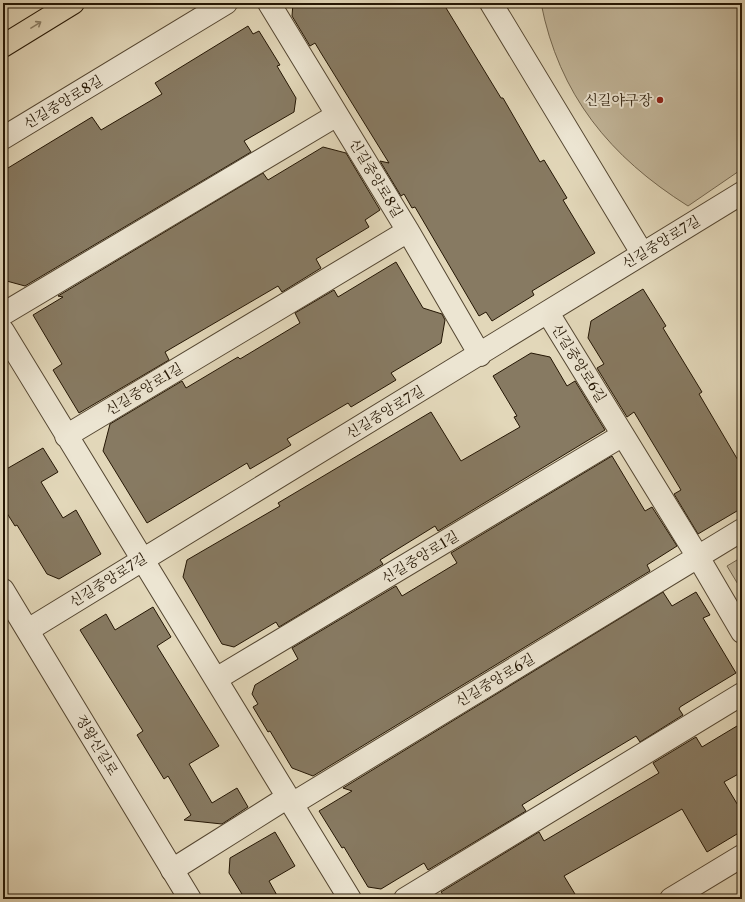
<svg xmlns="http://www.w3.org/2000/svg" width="745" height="902" font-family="'Libre Caslon Text','Noto Serif KR',serif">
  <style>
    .green { fill: #c2b69a; stroke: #73664f }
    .building { fill: #877a62; stroke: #241604 }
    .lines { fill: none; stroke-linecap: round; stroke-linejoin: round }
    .minor-casing { stroke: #544631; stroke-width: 24 }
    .tertiary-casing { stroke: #544631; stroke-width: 24 }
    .motorway-casing { stroke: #241604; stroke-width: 24 }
    .minor { stroke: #ece5d2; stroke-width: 22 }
    .tertiary { stroke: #ece5d2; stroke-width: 22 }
    .motorway { stroke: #e2d7b9; stroke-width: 22 }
    .oneway { stroke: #8c8068 }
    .poi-dot { fill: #8f2418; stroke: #ece5d2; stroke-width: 1.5 }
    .labels { text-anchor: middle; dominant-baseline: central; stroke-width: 4; stroke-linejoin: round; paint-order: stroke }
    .poi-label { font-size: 14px; fill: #241604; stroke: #ece5d2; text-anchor: end }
    .street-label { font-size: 14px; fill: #241604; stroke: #ece5d2 }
  </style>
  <rect width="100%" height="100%" fill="#e2d7b9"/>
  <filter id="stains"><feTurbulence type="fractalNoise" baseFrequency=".005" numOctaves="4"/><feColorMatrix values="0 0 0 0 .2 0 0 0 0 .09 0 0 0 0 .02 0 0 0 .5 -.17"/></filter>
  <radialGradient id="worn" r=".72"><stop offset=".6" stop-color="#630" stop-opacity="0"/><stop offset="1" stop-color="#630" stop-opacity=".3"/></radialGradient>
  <!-- green -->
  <path class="green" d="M 541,3 L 742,3 L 742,169 L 688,206 C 610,157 559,95 541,3 Z
    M 742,557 L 742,591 L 727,566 Z"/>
  <!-- building -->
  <path class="building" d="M 293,3 L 443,3 L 501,98 L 503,98 L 540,162 L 544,160 L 567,198 L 563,200 L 595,253 L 532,291 L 534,295 L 492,321 L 486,312 L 479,316 L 415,207 L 412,208 L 404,194 L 401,196 L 380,161 L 389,163 L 321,53 L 315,43 L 310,46 L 292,16 Z
    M 248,26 L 253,34 L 259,31 L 280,65 L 277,66 L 296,98 L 294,112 L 244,141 L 251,152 L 25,286 L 3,280 L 3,171 L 92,117 L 101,130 L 162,94 L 155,83 Z
    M 323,147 L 346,153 L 380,210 L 365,220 L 369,227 L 316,259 L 321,268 L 282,292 L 278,286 L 165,352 L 169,360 L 79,413 L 53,370 L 62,364 L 33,315 L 63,297 L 58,296 L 263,173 L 268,180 Z
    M 396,262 L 423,308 L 442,314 L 445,320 L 441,343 L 391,373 L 396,380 L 351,407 L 348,403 L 287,439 L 291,445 L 250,469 L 247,463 L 147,523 L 103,451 L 110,424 L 182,381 L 186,388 L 238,357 L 240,359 L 300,323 L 295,313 L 334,290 L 338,297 Z
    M 643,289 L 666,326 L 663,328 L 702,392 L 699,394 L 742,467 L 742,508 L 698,534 L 674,494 L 681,490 L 634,412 L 627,417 L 597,368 L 604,364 L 588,338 L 591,321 Z
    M 531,353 L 550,357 L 567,386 L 575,381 L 605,430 L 438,531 L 435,526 L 380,560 L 383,564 L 279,627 L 276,622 L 234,647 L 222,644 L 183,577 L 187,560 L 280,506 L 278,503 L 431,412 L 461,461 L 520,427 L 514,417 L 517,416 L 493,376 Z
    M 43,448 L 58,472 L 41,482 L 63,518 L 76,510 L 101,554 L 59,579 L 47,574 L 17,525 L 15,526 L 3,507 L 3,471 Z
    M 612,456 L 645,511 L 652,507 L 677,546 L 647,565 L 650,571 L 313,776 L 292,768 L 270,731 L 268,732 L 253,707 L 258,704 L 252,694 L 255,685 L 298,659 L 292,648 L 396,586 L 402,596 L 457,563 L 451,553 Z
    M 663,592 L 672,606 L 696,592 L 710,615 L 703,618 L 736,673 L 680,707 L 679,709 L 683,715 L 640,742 L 636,736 L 576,772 L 522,805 L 526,811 L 428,870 L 424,863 L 381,889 L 368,887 L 344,847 L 342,848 L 319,811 L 352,791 L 343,788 Z
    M 153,607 L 171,637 L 157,646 L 219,746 L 189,764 L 212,803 L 237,788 L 248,807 L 222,824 L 184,820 L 191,815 L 168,776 L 164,779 L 137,735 L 143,731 L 80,630 L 106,614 L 115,630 Z
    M 742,723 L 742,772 L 724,782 L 742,812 L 742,831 L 707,852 L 682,809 L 564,876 L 578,899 L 446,899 L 441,892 L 539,832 L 544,841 L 659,773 L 653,763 L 696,737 L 702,747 Z
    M 275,832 L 295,866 L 269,881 L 279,899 L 245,899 L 229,873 L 230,858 Z"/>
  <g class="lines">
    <defs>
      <path id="minor" d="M 269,3 L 408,231 L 480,355
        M 491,3 L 642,253
        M 3,138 L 226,3
        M 548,313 L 698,557 L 742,632
        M 3,314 L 337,115
        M 3,331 L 350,899
        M 66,436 L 408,231
        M 28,630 L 742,193
        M 216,679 L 623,435
        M 292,804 L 742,530
        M 172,870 L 288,797
        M 405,899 L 742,694
        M 671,899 L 742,856"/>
      <path id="tertiary" d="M 3,590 L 190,899"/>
      <path id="motorway" d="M 3,46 L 73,3"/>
    </defs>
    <!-- minor casing -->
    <use href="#minor" class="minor-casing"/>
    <!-- tertiary casing -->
    <use href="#tertiary" class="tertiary-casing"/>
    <!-- motorway casing -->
    <use href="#motorway" class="motorway-casing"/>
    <!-- minor -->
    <use href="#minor" class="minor"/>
    <!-- tertiary -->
    <use href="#tertiary" class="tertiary"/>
    <!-- motorway -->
    <use href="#motorway" class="motorway"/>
  </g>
  <!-- one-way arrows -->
  <defs><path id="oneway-shaft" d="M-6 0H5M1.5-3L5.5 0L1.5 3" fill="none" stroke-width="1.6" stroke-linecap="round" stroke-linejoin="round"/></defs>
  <use class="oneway" href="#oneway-shaft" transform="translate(36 25) rotate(-32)"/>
  <!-- markers -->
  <circle class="poi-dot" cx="660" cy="100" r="4"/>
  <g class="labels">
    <!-- poi labels -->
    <g class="poi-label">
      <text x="652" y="100">신길야구장</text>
    </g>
    <!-- street labels -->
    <g class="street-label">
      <text transform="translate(63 102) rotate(-31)">신길중앙로8길</text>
      <text transform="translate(376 178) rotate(59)">신길중앙로8길</text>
      <text transform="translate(661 242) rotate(-31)">신길중앙로7길</text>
      <text transform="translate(579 363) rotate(58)">신길중앙로6길</text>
      <text transform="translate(144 389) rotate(-31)">신길중앙로1길</text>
      <text transform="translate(385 412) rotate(-31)">신길중앙로7길</text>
      <text transform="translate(420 557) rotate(-31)">신길중앙로1길</text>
      <text transform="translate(108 580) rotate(-32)">신길중앙로7길</text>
      <text transform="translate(495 680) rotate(-31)">신길중앙로6길</text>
      <text transform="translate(97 745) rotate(59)">정왕신길로</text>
    </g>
  </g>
  <!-- margin -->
  <rect width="745" height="902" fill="none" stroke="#e2d7b9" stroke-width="16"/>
  <rect x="4" y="4" width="737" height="894" fill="none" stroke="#241604" stroke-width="2"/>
  <rect x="8" y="8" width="729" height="886" fill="none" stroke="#241604"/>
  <rect width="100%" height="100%" filter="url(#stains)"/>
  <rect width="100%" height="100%" fill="url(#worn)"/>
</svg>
